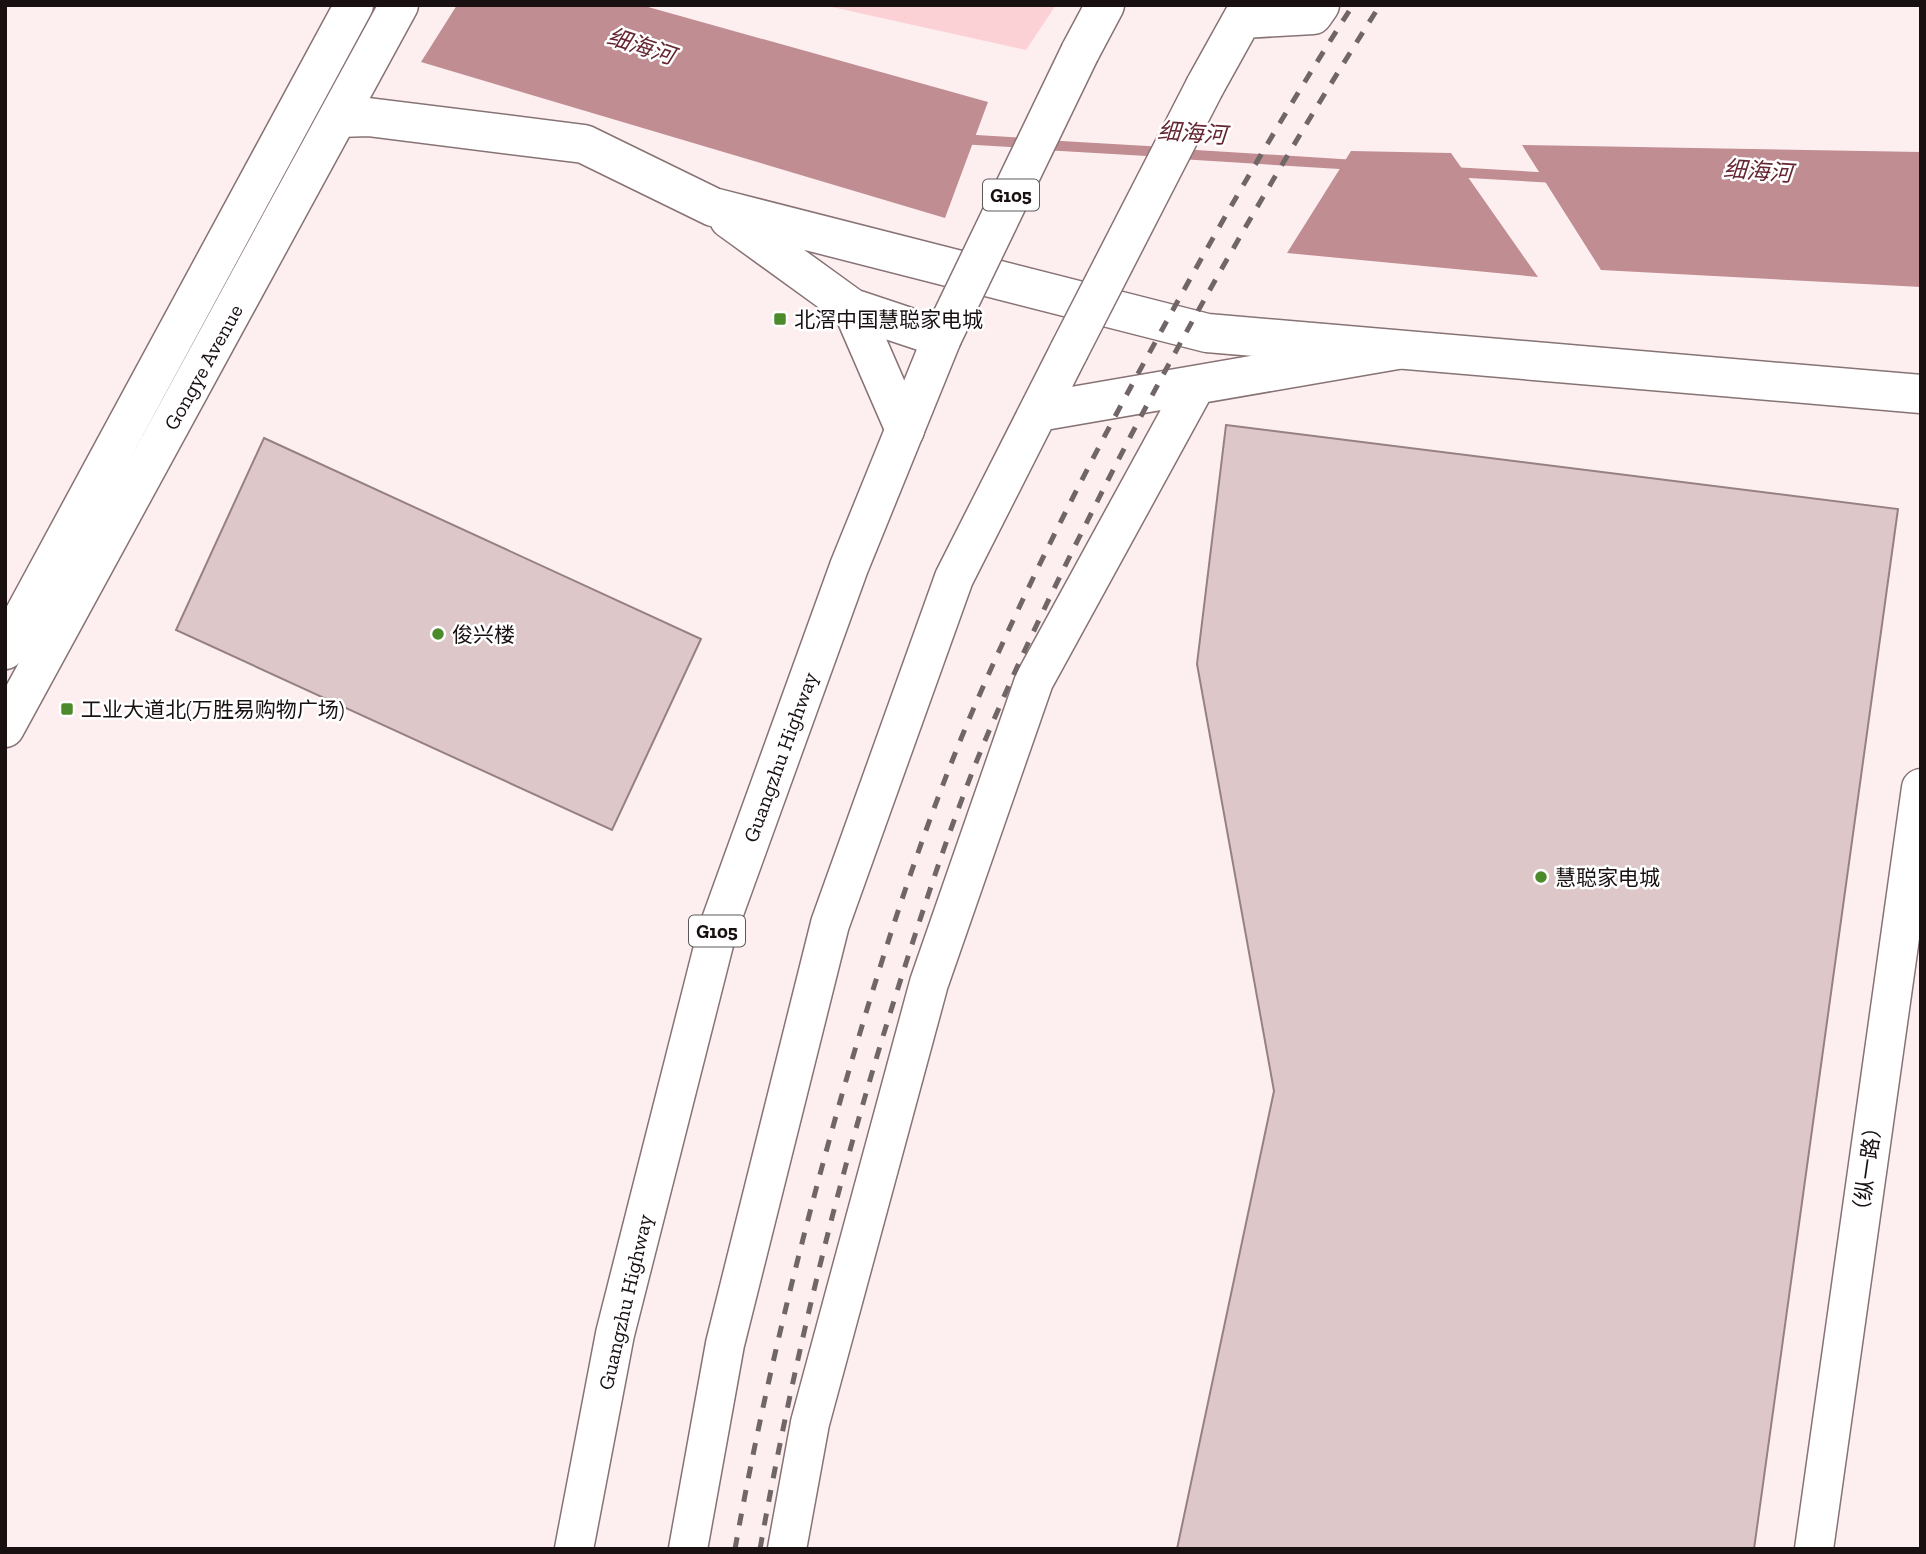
<svg xmlns="http://www.w3.org/2000/svg" width="1926" height="1554" font-family="'Zilla Slab','Noto Sans SC',serif">
  <style>
    .green { fill: #fcd1d5 }
    .water { fill: #c08d93 }
    .lines { fill: none; stroke-linecap: round; stroke-linejoin: round }
    .stream { stroke: #c08d93; stroke-width: 10 }
    .building { fill: #dec7c9; stroke: #968082; stroke-width: 2 }
    .tertiary-casing { stroke: #877274; stroke-width: 41 }
    .secondary-casing { stroke: #877274; stroke-width: 41 }
    .trunk-casing { stroke: #877274; stroke-width: 41 }
    .tertiary { stroke: #fff; stroke-width: 38 }
    .secondary { stroke: #fff; stroke-width: 38 }
    .trunk { stroke: #fff; stroke-width: 38 }
    .rail { stroke: #716667; stroke-width: 5; stroke-dasharray: 12 12; stroke-linecap: butt }
    .trunk-bridge-casing { stroke: #877274; stroke-width: 41; stroke-linecap: butt }
    .trunk-bridge { stroke: #fff; stroke-width: 38 }
    .poi-dot { fill: #4c8b2c; stroke: #fff; stroke-width: 2.5 }
    .labels { text-anchor: middle; dominant-baseline: central; stroke-width: 5; stroke-linejoin: round; paint-order: stroke }
    .shield { fill: #fff; stroke: #5d5858; stroke-width: 2 }
    .shield-label { font-size: 19px; font-weight: bold; fill: #181011 }
    .poi-label { font-size: 21px; fill: #181011; stroke: #fff; text-anchor: start }
    .street-label { font-size: 21px; fill: #181011; stroke: #fff }
    .water-label { font-size: 23px; font-style: italic; fill: #652531; stroke: #fff }
  </style>
  <rect width="100%" height="100%" fill="#fdeff0"/>
  <!-- green -->
  <path class="green" d="M 823,5 L 1056,5 L 1026,50 Z"/>
  <!-- water -->
  <path class="water" d="M 457,5 L 641,5 L 988,102 L 945,218 L 421,62 Z
    M 1522,145 L 1921,152 L 1921,287 L 1601,270 Z
    M 1351,151 L 1451,153 L 1538,277 L 1287,253 Z"/>
  <g class="lines">
    <!-- stream -->
    <path class="stream" d="M 960,139 L 1028,143
      M 1044,145 L 1164,152
      M 1180,154 L 1356,165
      M 1452,172 L 1555,178"/>
  </g>
  <!-- building -->
  <path class="building" d="M 1226,425 L 1898,509 L 1754,1549 L 1177,1549 L 1274,1091 L 1197,664 Z
    M 264,438 L 701,639 L 612,830 L 176,630 Z"/>
  <g class="lines">
    <defs>
      <path id="tertiary" d="M 339,118 L 368,117 L 584,144 L 713,207 L 1207,333 L 1921,394
        M 729,219 L 852,308 L 942,338
        M 852,308 L 905,430
        M 1814,1549 L 1921,788"/>
      <path id="secondary" d="M 5,650 L 354,5
        M 5,728 L 399,5"/>
      <path id="trunk" d="M 1243,19 L 1313,15 L 1320,5
        M 1080,52 L 1105,5
        M 1205,86 L 1250,5
        M 1038,412 L 1397,350
        M 574,1549 L 615,1334 L 717,932 L 849,567 L 942,338
        M 688,1549 L 725,1344 L 830,924 L 954,578 L 1069,351
        M 787,1549 L 810,1423 L 929,983 L 1034,681 L 1196,385"/>
    </defs>
    <!-- tertiary casing -->
    <use href="#tertiary" class="tertiary-casing"/>
    <!-- secondary casing -->
    <use href="#secondary" class="secondary-casing"/>
    <!-- trunk casing -->
    <use href="#trunk" class="trunk-casing"/>
    <!-- tertiary -->
    <use href="#tertiary" class="tertiary"/>
    <!-- secondary -->
    <use href="#secondary" class="secondary"/>
    <!-- trunk -->
    <use href="#trunk" class="trunk"/>
    <!-- rail -->
    <path class="rail" d="M 735,1549 C 762,1397 799,1247 841,1098 C 877,972 917,845 967,724 C 1023,592 1088,464 1157,339 C 1219,225 1283,114 1353,5
      M 760,1549 C 794,1358 840,1170 899,985 C 926,900 954,814 989,731 C 1025,646 1066,563 1108,480 C 1191,317 1282,160 1380,5"/>
    <defs>
      <path id="trunk-bridge" d="M 942,338 L 1080,52
        M 1069,351 L 1205,86"/>
    </defs>
    <!-- trunk-bridge casing -->
    <use href="#trunk-bridge" class="trunk-bridge-casing"/>
    <!-- trunk-bridge -->
    <use href="#trunk-bridge" class="trunk-bridge"/>
  </g>
  <!-- markers -->
  <g class="poi-dot">
    <rect x="773" y="312" width="14" height="14" rx="3.5"/>
    <circle cx="438" cy="634" r="7"/>
    <rect x="60" y="702" width="14" height="14" rx="3.5"/>
    <circle cx="1541" cy="877" r="7"/>
  </g>
  <g class="labels">
    <!-- shield labels -->
    <g class="shield">
      <rect x="983" y="179.5" width="56" height="31" rx="5"/>
      <rect x="689" y="915.5" width="56" height="31" rx="5"/>
    </g>
    <g class="shield-label">
      <text x="1011" y="195">G105</text>
      <text x="717" y="931">G105</text>
    </g>
    <!-- poi labels -->
    <g class="poi-label">
      <text x="794" y="319">北滘中国慧聪家电城</text>
      <text x="452" y="634">俊兴楼</text>
      <text x="81" y="709">工业大道北(万胜易购物广场)</text>
      <text x="1555" y="877">慧聪家电城</text>
    </g>
    <!-- street labels -->
    <g class="street-label">
      <text transform="translate(203 367) rotate(-61)">Gongye Avenue</text>
      <text transform="translate(780 757) rotate(-70)">Guangzhu Highway</text>
      <text transform="translate(1867 1169) rotate(-82)">（纵一路）</text>
      <text transform="translate(625 1302) rotate(-77)">Guangzhu Highway</text>
    </g>
    <!-- water labels -->
    <g class="water-label">
      <text transform="translate(641 46) rotate(18)">细海河</text>
      <text transform="translate(1192 133) rotate(4)">细海河</text>
      <text transform="translate(1758 171) rotate(4)">细海河</text>
    </g>
  </g>
  <!-- border -->
  <rect width="1926" height="1554" fill="none" stroke="#181011" stroke-width="14"/>
</svg>
